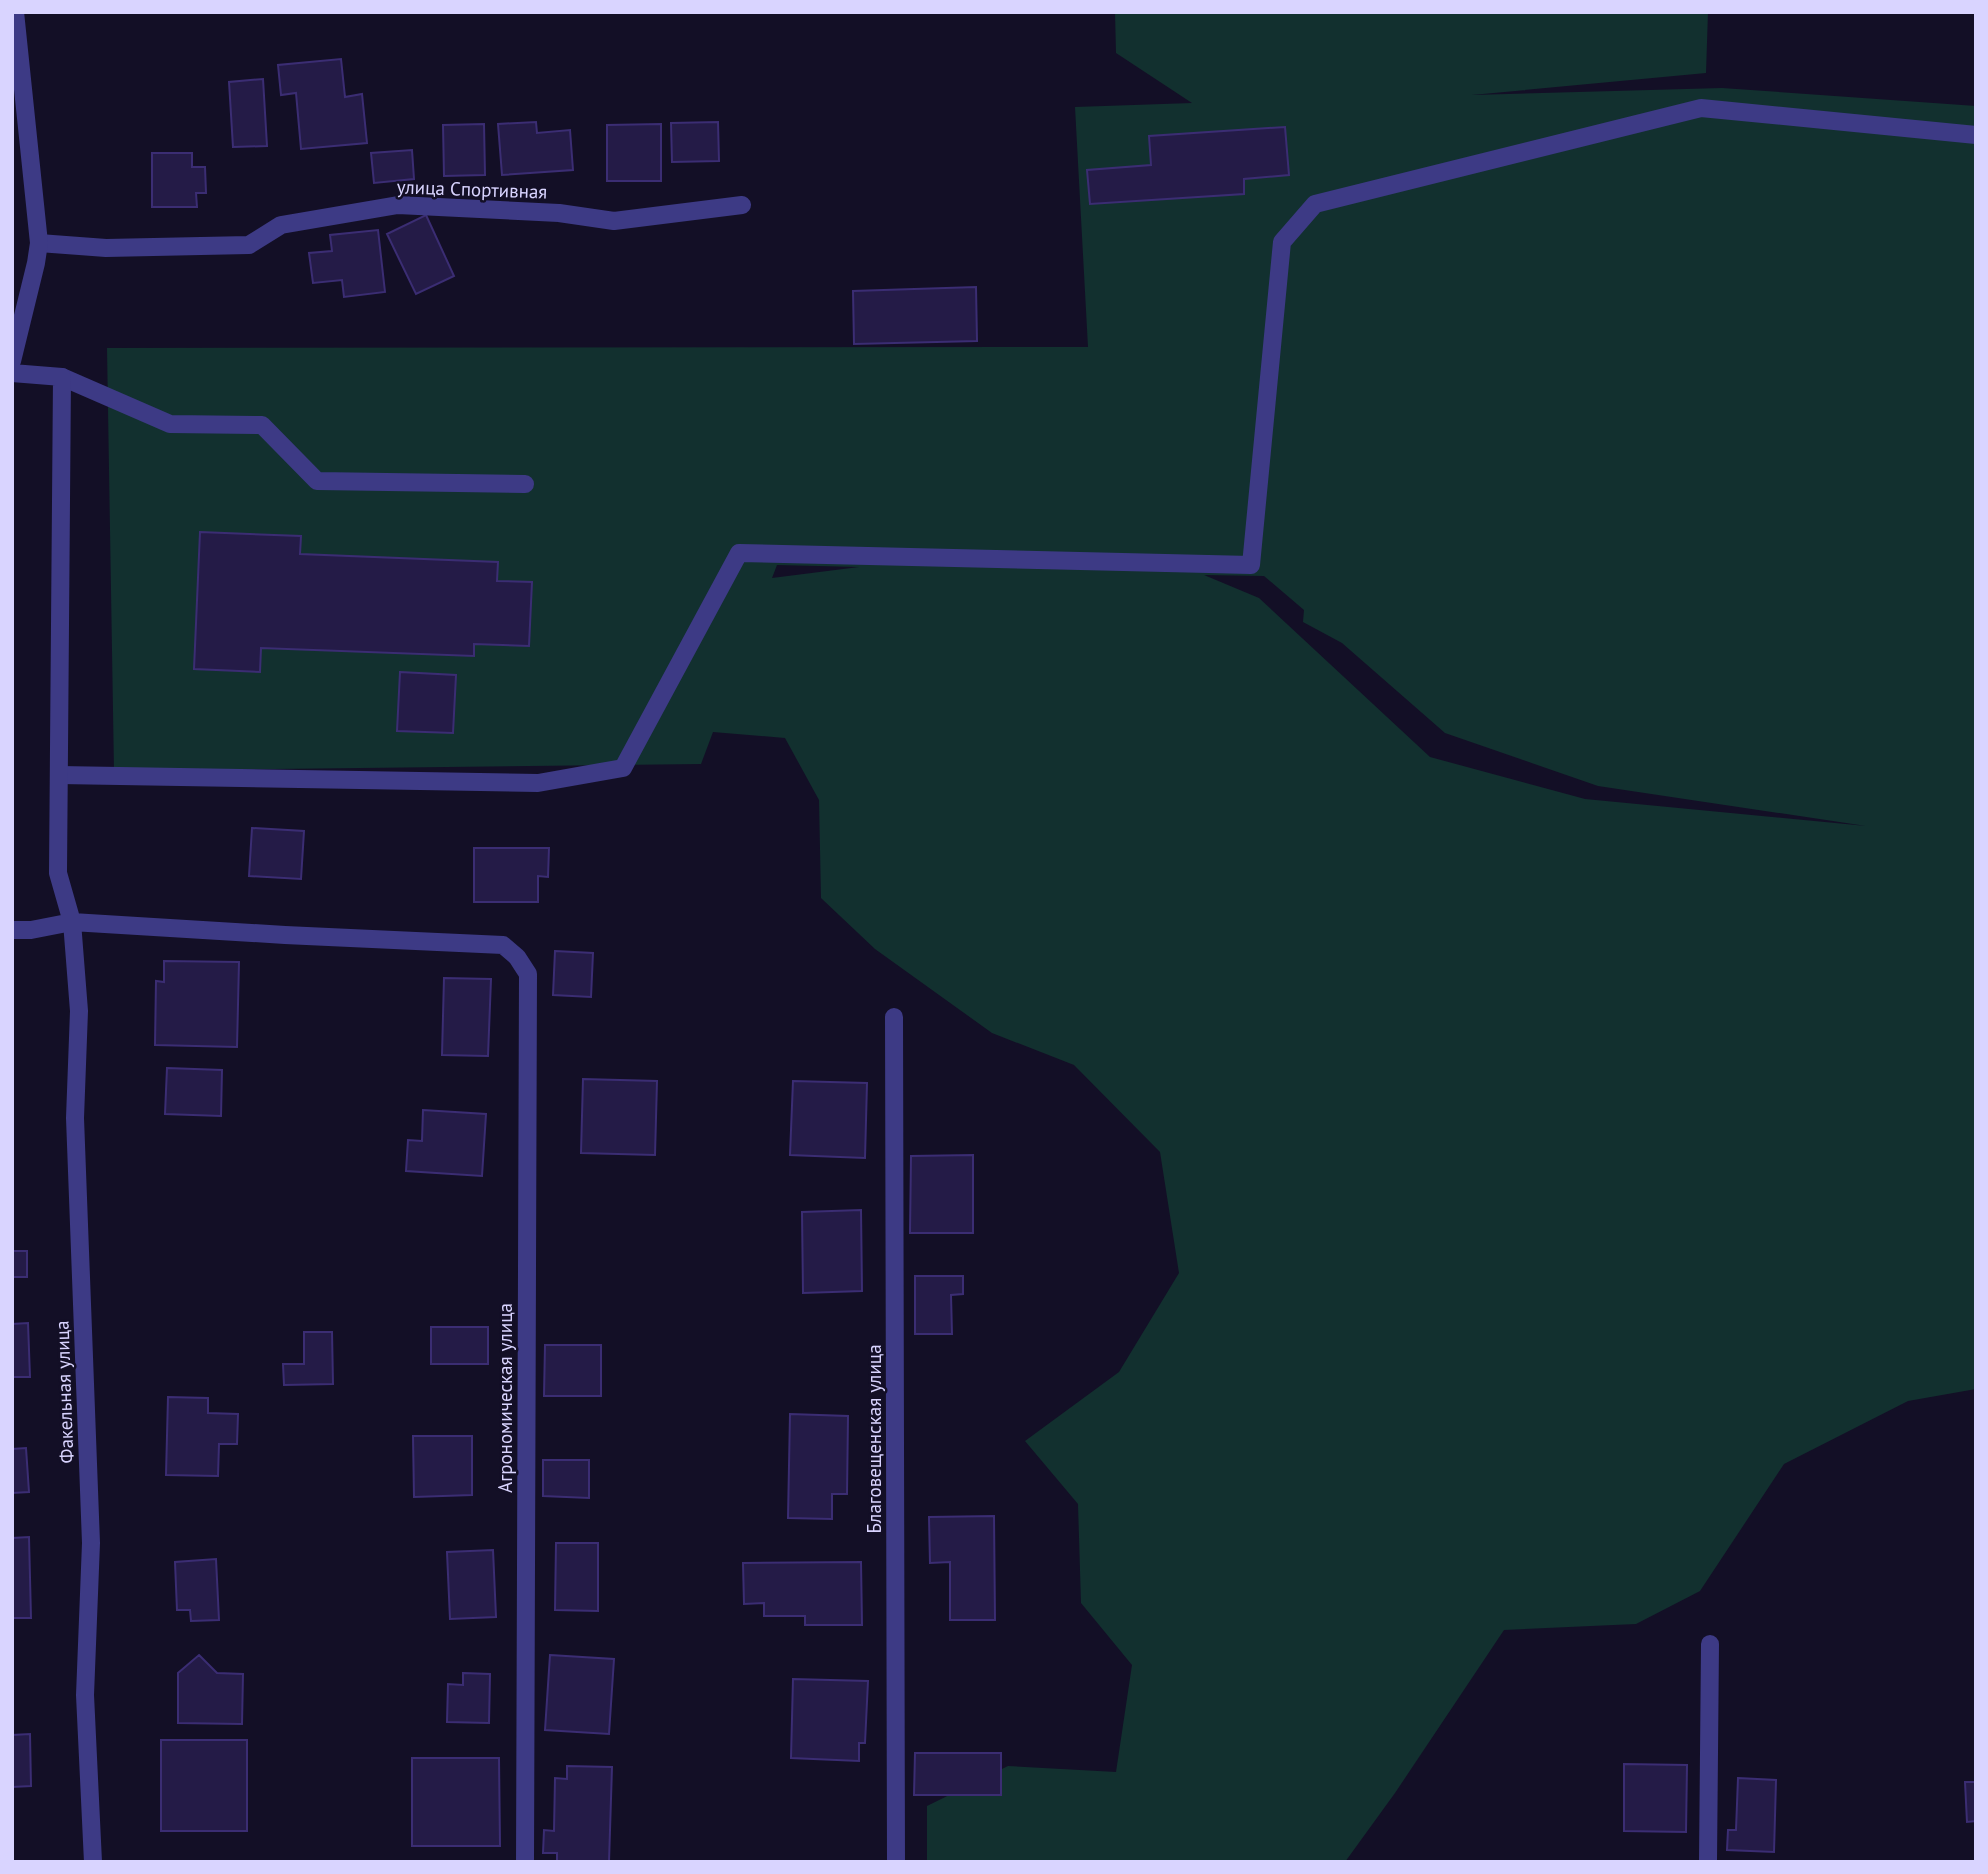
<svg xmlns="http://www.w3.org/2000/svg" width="1988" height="1874" font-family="'PT Sans',sans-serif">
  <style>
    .green { fill: #12302f; fill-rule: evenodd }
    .building { fill: #241b47; stroke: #3b2d73; stroke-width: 2 }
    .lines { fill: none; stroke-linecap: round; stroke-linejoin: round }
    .service { stroke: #3d3a85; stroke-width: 18 }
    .minor { stroke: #3d3a85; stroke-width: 18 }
    .labels { text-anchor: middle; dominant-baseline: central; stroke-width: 5; stroke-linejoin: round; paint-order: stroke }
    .street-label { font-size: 19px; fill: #d9d4ff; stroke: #130f26 }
  </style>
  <rect width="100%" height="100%" fill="#130f26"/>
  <!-- green -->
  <path class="green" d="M 1115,12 L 1708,12 L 1706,73 L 1472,95 L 1722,88 L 1976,106 L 1976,1389 L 1908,1401 L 1784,1464 L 1700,1591 L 1636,1624 L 1504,1630 L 1395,1793 L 1345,1862 L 927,1862 L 927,1806 L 1008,1766 L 1116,1772 L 1132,1665 L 1081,1603 L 1078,1504 L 1025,1441 L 1119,1372 L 1179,1273 L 1160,1152 L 1074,1065 L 992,1033 L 875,949 L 821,898 L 819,800 L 785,738 L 713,732 L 701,764 L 114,771 L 107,348 L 1088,347 L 1075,107 L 1192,103 L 1116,53 ZM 777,565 L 859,567 L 772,578 ZM 1204,575 L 1264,576 L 1304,610 L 1303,622 L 1342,643 L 1445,733 L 1598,786 L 1866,826 L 1585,799 L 1430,757 L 1259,598 Z"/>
  <!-- building -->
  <path class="building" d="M 341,59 L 345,97 L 362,94 L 367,143 L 301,149 L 296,93 L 281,95 L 278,65 Z
    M 263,79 L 267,146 L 233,147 L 229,82 Z
    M 536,122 L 537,133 L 570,130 L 573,170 L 502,175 L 498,124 Z
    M 718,122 L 719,161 L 672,162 L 671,123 Z
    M 484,124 L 485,175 L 444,176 L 443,125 Z
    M 661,124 L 661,181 L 607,181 L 607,125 Z
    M 1285,127 L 1289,175 L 1244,179 L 1244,194 L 1090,204 L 1087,170 L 1151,165 L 1149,136 Z
    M 412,150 L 414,179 L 374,183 L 371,153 Z
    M 152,153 L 192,153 L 192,167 L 205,167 L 206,193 L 196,193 L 197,207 L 152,207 Z
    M 426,215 L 454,276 L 416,294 L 387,234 Z
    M 378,230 L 385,292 L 344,297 L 342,280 L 313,283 L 309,253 L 332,251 L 330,235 Z
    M 976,287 L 977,341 L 854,344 L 853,291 Z
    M 200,532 L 301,536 L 300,554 L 498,562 L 497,581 L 532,582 L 529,646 L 474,644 L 474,656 L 261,648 L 260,672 L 194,669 Z
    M 400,672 L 456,675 L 453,733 L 397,731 Z
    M 252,828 L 304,831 L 301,879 L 249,876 Z
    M 474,848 L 549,848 L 548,877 L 538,876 L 538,902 L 474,902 Z
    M 555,951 L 593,953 L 591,997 L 553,995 Z
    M 164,961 L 239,962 L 237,1047 L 155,1045 L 156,981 L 164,982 Z
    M 444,978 L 491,979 L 488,1056 L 442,1055 Z
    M 167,1068 L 222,1070 L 221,1116 L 165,1114 Z
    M 583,1079 L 657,1081 L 655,1155 L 581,1153 Z
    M 793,1081 L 867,1083 L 865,1158 L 790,1155 Z
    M 423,1110 L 486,1114 L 482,1176 L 406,1171 L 408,1140 L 422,1141 Z
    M 973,1155 L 973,1233 L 910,1233 L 911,1156 Z
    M 861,1210 L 862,1291 L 803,1293 L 802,1212 Z
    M 12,1251 L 27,1251 L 27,1277 L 12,1277 Z
    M 915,1276 L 963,1276 L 963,1294 L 951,1295 L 952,1334 L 915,1334 Z
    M 28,1323 L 30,1377 L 12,1377 L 12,1324 Z
    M 431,1327 L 488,1327 L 488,1364 L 431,1364 Z
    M 304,1332 L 332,1332 L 333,1384 L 284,1385 L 283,1364 L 304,1364 Z
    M 545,1345 L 601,1345 L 601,1396 L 544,1396 Z
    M 168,1397 L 208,1398 L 208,1413 L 238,1414 L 237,1444 L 219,1444 L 218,1476 L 166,1475 Z
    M 790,1414 L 848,1416 L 847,1494 L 832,1494 L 832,1519 L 788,1518 Z
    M 413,1436 L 472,1436 L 472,1495 L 414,1497 Z
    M 26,1448 L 29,1492 L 12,1493 L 12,1449 Z
    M 543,1460 L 589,1460 L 589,1498 L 543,1496 Z
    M 994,1516 L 995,1620 L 950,1620 L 950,1562 L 930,1563 L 929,1517 Z
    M 29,1537 L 31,1618 L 12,1618 L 12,1538 Z
    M 556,1543 L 598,1543 L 598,1611 L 555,1610 Z
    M 493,1550 L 496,1617 L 450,1619 L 447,1552 Z
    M 216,1559 L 219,1620 L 191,1621 L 190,1610 L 177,1610 L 175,1562 Z
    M 861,1562 L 862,1625 L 805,1625 L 805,1616 L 764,1616 L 764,1603 L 744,1604 L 743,1563 Z
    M 199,1655 L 217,1673 L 243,1674 L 242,1724 L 178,1723 L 178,1673 Z
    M 550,1655 L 614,1659 L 609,1734 L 545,1730 Z
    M 463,1673 L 490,1674 L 489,1723 L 447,1722 L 448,1684 L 463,1685 Z
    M 793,1679 L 868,1681 L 865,1743 L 859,1743 L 859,1761 L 791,1758 Z
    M 30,1734 L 31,1786 L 12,1787 L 12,1735 Z
    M 161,1740 L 247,1740 L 247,1831 L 161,1831 Z
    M 915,1753 L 1001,1753 L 1001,1795 L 914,1795 Z
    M 412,1758 L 499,1758 L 500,1846 L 412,1846 Z
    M 1624,1764 L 1687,1765 L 1686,1832 L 1624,1831 Z
    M 567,1766 L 612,1767 L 609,1862 L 557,1862 L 557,1853 L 543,1853 L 544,1830 L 554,1831 L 555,1778 L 567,1779 Z
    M 1738,1778 L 1776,1780 L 1774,1852 L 1727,1850 L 1728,1830 L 1736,1830 Z
    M 1965,1782 L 1976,1782 L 1976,1821 L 1967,1822 Z"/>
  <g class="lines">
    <!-- service -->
    <path class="service" d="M 39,243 L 106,248 L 249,245 L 281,225 L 398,205 L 559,213 L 614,221 L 742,205
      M 62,377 L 170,424 L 262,425 L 317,481 L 525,484
      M 59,775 L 538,783 L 623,768 L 739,553 L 1251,565 L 1282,242 L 1315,204 L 1701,108 L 1976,135
      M 1708,1862 L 1710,1644"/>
    <!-- minor -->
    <path class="minor" d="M 12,361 L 36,263 L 39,243 L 15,12
      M 12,373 L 62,377 L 58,873 L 72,922 L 79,1011 L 75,1118 L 91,1543 L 85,1695 L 93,1862
      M 12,930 L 31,930 L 72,922 L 285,935 L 503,945 L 517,957 L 528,974 L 525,1862
      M 894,1017 L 896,1862"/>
  </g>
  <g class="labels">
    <!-- street labels -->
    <g class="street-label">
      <text transform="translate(472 189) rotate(2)">улица Спортивная</text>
      <text transform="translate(64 1392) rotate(-92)">Факельная улица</text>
      <text transform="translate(505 1398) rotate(-90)">Агрономическая улица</text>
      <text transform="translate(874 1439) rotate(-90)">Благовещенская улица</text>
    </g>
  </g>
  <!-- border -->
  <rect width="1988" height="1874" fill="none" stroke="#d9d4ff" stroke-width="28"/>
</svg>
